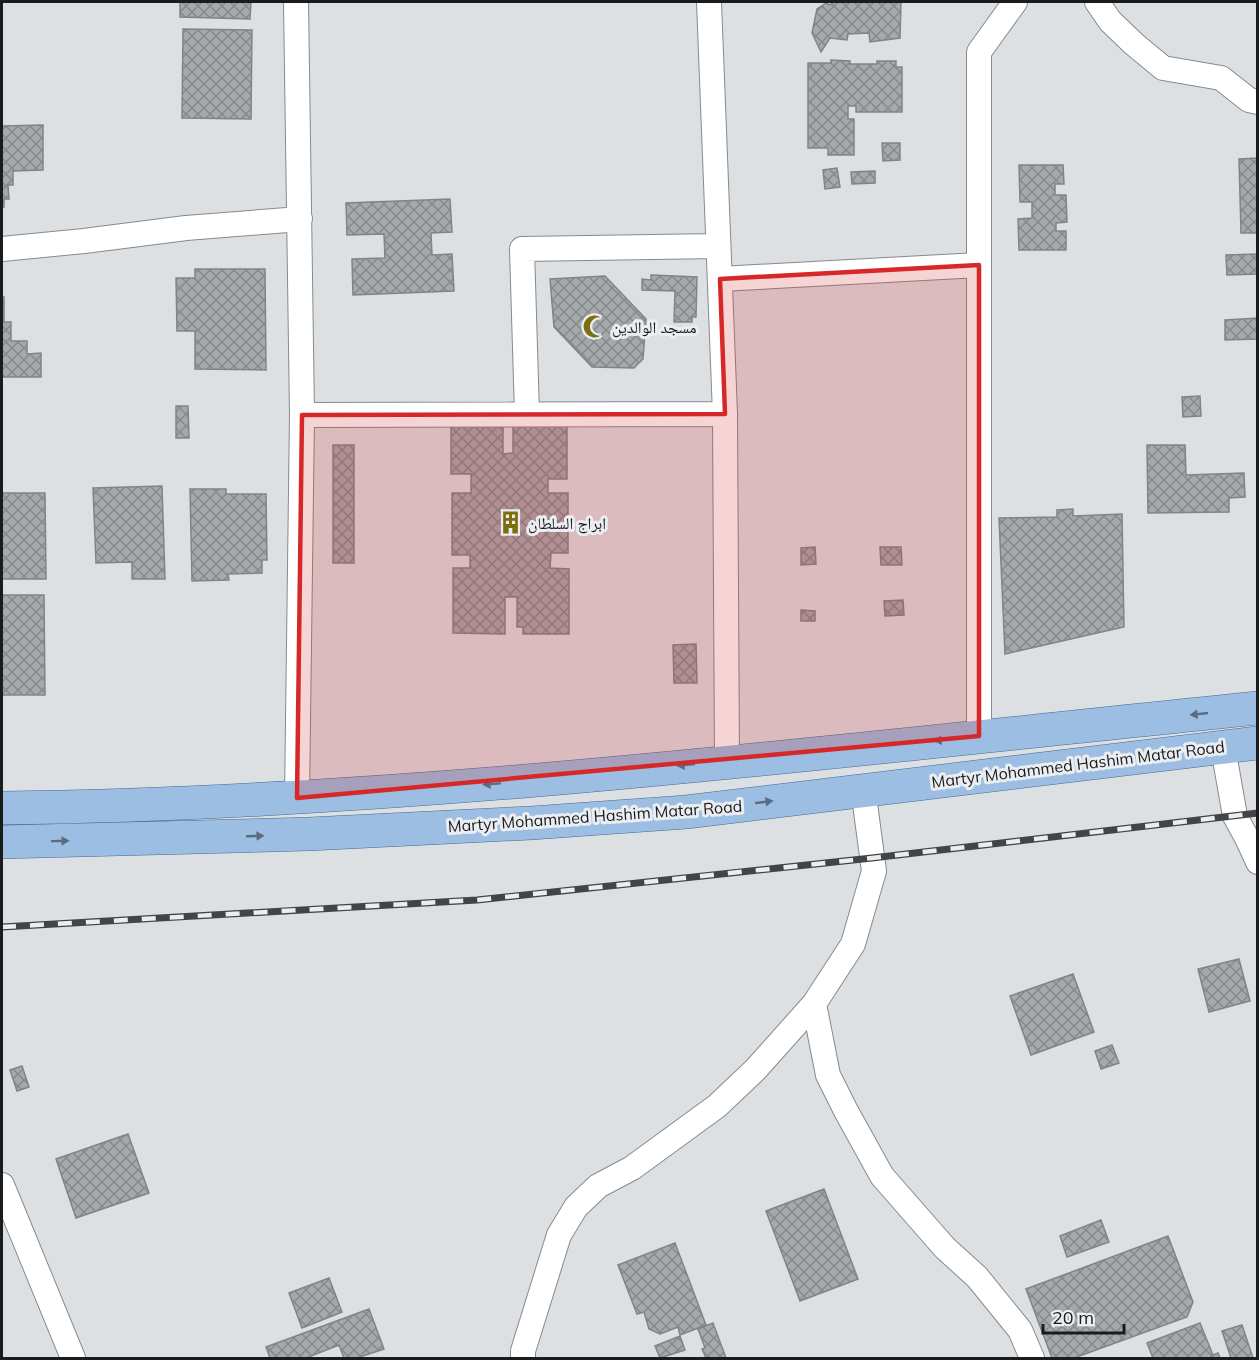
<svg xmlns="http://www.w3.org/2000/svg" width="1259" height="1360" font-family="Mulish,'Noto Naskh Arabic',sans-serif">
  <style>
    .building { fill: url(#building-cross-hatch); stroke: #818487; stroke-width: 1.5 }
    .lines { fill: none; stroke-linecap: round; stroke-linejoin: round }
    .minor-casing { stroke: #878a8d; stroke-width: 26 }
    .primary-casing { stroke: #446890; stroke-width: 34 }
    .minor { stroke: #fff; stroke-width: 24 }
    .primary { stroke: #9cbee2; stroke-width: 33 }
    .rail-casing { stroke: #434445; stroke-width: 7 }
    .rail { stroke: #eaedf1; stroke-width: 4.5; stroke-dasharray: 14; stroke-linecap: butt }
    .oneway { fill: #5b6c7f }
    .marked { fill: #d62828; fill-opacity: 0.2; stroke: #d62828; stroke-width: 4.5; stroke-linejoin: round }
    .labels { text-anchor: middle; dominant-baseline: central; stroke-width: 6; stroke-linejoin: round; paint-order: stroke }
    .poi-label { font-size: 16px; fill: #1a1b1c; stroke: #eaedf1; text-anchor: start }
    .street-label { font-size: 16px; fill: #1a1b1c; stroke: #eaedf1 }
  </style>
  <defs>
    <pattern id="building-cross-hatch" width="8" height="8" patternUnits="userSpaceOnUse" patternTransform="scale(1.5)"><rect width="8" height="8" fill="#a6a9ac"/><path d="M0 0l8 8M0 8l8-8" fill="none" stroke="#86898b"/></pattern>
  </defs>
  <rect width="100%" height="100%" fill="#dde0e3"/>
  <!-- building -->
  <path class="building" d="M 180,2 L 251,2 L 250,19 L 180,17 Z
    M 833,2 L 901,2 L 900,38 L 870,42 L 869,33 L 848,34 L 847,40 L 830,38 L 821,52 L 812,33 L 817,9 L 826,3 L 830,5 Z
    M 183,29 L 252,30 L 251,119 L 182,118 Z
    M 831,60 L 850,61 L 850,64 L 877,64 L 877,61 L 896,61 L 896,67 L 902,67 L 902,112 L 856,112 L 856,106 L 848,106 L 848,119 L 854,119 L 854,155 L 828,155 L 828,148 L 808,148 L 808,63 L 831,63 Z
    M 43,125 L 43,170 L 13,171 L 13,185 L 8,185 L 9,199 L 4,199 L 4,207 L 2,207 L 2,126 Z
    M 882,143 L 900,143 L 900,160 L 883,161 Z
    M 1258,158 L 1258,233 L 1241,233 L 1239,159 Z
    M 1019,165 L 1063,165 L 1064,184 L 1055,184 L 1055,195 L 1066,195 L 1067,222 L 1056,223 L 1056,231 L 1066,231 L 1066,250 L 1019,250 L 1018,219 L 1032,218 L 1032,202 L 1020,202 Z
    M 837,168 L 840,187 L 825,189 L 823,170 Z
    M 875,171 L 875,183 L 852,184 L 851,172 Z
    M 450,199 L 452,232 L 431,233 L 432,255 L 452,254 L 454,291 L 353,295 L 352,259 L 385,258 L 384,234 L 347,235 L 346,203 Z
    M 1258,254 L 1258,274 L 1227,275 L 1226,255 Z
    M 195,269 L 265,269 L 266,370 L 195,369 L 195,331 L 177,331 L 176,278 L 195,278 Z
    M 651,275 L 697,277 L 696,317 L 692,317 L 692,322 L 674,322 L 675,291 L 642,290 L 642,279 L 651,280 Z
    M 605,276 L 646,319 L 643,359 L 634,368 L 592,367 L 554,327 L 550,279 Z
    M 2,297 L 4,297 L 4,322 L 11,322 L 11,341 L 27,341 L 27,354 L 41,353 L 41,377 L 2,377 Z
    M 1258,318 L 1258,339 L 1225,340 L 1225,320 Z
    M 1200,396 L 1201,416 L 1183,417 L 1182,397 Z
    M 176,406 L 188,406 L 189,438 L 176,438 Z
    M 451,415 L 503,421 L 503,454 L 513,453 L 513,423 L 567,418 L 567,479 L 548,479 L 548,493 L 568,493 L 568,553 L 551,553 L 550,568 L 569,569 L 569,634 L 523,634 L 523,627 L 517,627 L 517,597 L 505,597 L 505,634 L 453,633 L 453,568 L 470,568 L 470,555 L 452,555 L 452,493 L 471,493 L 471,474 L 451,474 Z
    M 333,445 L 354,445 L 354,563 L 333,563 Z
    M 1147,445 L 1185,445 L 1186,475 L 1244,473 L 1245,497 L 1229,498 L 1229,512 L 1148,513 Z
    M 162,486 L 165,579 L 132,579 L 132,562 L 96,563 L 93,488 Z
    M 190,489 L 226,489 L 226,494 L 266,494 L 267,560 L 262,560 L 262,573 L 228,574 L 229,580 L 192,581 Z
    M 2,493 L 45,493 L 46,579 L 2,579 Z
    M 1073,509 L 1073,516 L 1122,514 L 1124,627 L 1005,654 L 999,518 L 1057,517 L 1057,510 Z
    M 815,547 L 816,564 L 801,565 L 801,548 Z
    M 880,547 L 901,547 L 902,565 L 881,565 Z
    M 2,595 L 44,595 L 45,695 L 2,695 Z
    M 903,600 L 904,615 L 885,616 L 884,601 Z
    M 801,610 L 815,611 L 815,621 L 801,621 Z
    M 696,644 L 697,683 L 674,683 L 673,645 Z
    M 1239,959 L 1250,1001 L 1209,1012 L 1198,969 Z
    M 1073,974 L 1094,1032 L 1031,1055 L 1010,996 Z
    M 1112,1045 L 1119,1063 L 1101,1069 L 1095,1051 Z
    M 22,1066 L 29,1087 L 17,1091 L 10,1070 Z
    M 128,1134 L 149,1193 L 76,1218 L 56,1159 Z
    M 824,1189 L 858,1279 L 800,1301 L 766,1211 Z
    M 1101,1220 L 1109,1242 L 1067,1257 L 1060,1236 Z
    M 1168,1236 L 1193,1302 L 1187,1317 L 1074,1358 L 1052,1358 L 1026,1289 Z
    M 675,1243 L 706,1325 L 680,1335 L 678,1327 L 660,1334 L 649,1329 L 644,1312 L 637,1314 L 618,1265 Z
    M 329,1278 L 342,1312 L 302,1328 L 289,1293 Z
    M 369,1309 L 384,1349 L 357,1358 L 344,1358 L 339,1345 L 306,1358 L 270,1358 L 266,1347 Z
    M 713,1323 L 726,1358 L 706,1358 L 702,1349 L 705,1348 L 698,1329 Z
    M 1200,1323 L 1213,1355 L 1218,1353 L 1220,1358 L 1153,1358 L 1147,1343 Z
    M 1242,1325 L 1253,1358 L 1231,1358 L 1222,1331 Z
    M 680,1336 L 685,1350 L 660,1358 L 655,1346 Z"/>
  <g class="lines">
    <defs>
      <path id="minor" d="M 296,2 L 302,415 L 297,798
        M 709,2 L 725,414 L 727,761
        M 1097,2 L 1110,21 L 1134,44 L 1163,68 L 1221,78 L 1249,100 L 1258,102
        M 2,249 L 84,241 L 186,228 L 300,219
        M 720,279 L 979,265
        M 527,414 L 522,249 L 718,246
        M 302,415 L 725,414
        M 979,736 L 979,52 L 1015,2
        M 1223,748 L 1235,816 L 1248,840 L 1258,862
        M 814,1004 L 828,1075 L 846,1111 L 882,1176 L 945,1248 L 977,1277 L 1020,1330 L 1032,1358
        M 2,1185 L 73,1358
        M 523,1358 L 523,1351 L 559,1235 L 576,1207 L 598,1186 L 632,1168 L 717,1106 L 755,1070 L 814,1004 L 853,944 L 874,871 L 863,789"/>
      <path id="primary" d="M 2,808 C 421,803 840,750 1258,708
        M 2,842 L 309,834 L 531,823 L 686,812 L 1258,743"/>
    </defs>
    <!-- minor casing -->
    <use href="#minor" class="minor-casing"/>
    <!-- primary casing -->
    <use href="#primary" class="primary-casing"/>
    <!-- minor -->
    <use href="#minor" class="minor"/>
    <!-- primary -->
    <use href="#primary" class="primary"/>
    <defs>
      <path id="rail" d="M 2,927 L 477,900 L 872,858 L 1258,813"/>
    </defs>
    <!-- rail casing -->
    <use href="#rail" class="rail-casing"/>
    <!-- rail -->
    <use href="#rail" class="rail"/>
  </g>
  <!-- one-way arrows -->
  <defs><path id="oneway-solid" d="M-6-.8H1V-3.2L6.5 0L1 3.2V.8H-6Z" transform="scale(1.5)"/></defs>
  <g class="oneway">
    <use href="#oneway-solid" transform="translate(1199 714) rotate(174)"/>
    <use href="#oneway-solid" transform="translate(943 740) rotate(174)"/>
    <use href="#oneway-solid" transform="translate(686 765) rotate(174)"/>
    <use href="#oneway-solid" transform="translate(492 784) rotate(176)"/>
    <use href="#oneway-solid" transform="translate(764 802) rotate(-7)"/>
    <use href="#oneway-solid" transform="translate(255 836) rotate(-2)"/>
    <use href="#oneway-solid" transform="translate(60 841) rotate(-1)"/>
  </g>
  <!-- marked area -->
  <path class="marked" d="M 979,265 L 979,736 L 297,798 L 302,415 L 725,414 L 720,279 Z"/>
  <!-- icons -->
  <defs>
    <symbol id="mosque-bare" viewBox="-9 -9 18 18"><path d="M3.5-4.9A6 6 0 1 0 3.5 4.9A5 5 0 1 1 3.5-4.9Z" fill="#7c6f0e" stroke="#eaedf1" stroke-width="2.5" paint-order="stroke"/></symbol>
    <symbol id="building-bare" viewBox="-9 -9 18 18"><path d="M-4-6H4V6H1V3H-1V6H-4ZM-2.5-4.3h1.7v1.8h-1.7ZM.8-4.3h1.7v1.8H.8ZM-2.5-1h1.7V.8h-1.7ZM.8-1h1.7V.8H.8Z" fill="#7c6f0e" stroke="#eaedf1" stroke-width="2.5" paint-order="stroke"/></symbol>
  </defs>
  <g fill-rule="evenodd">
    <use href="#mosque-bare" x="578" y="310" width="33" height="33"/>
    <use href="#building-bare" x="494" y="506" width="33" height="33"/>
  </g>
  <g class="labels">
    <!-- poi labels -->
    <g class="poi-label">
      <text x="612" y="327">مسجد الوالدين</text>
      <text x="528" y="523">ابراج السلطان</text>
    </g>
    <!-- street labels -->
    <g class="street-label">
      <text transform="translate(1078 764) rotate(-7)">Martyr Mohammed Hashim Matar Road</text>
      <text transform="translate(595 816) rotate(-4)">Martyr Mohammed Hashim Matar Road</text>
    </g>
  </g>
  <!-- border -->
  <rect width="1259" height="1360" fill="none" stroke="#1a1b1c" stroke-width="6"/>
  <!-- scale -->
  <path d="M1043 1324v9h81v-9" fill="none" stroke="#1a1b1c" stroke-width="3"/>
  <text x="1052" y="1324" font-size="18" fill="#1a1b1c" stroke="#eaedf1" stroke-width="4.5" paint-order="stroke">20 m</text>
</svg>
